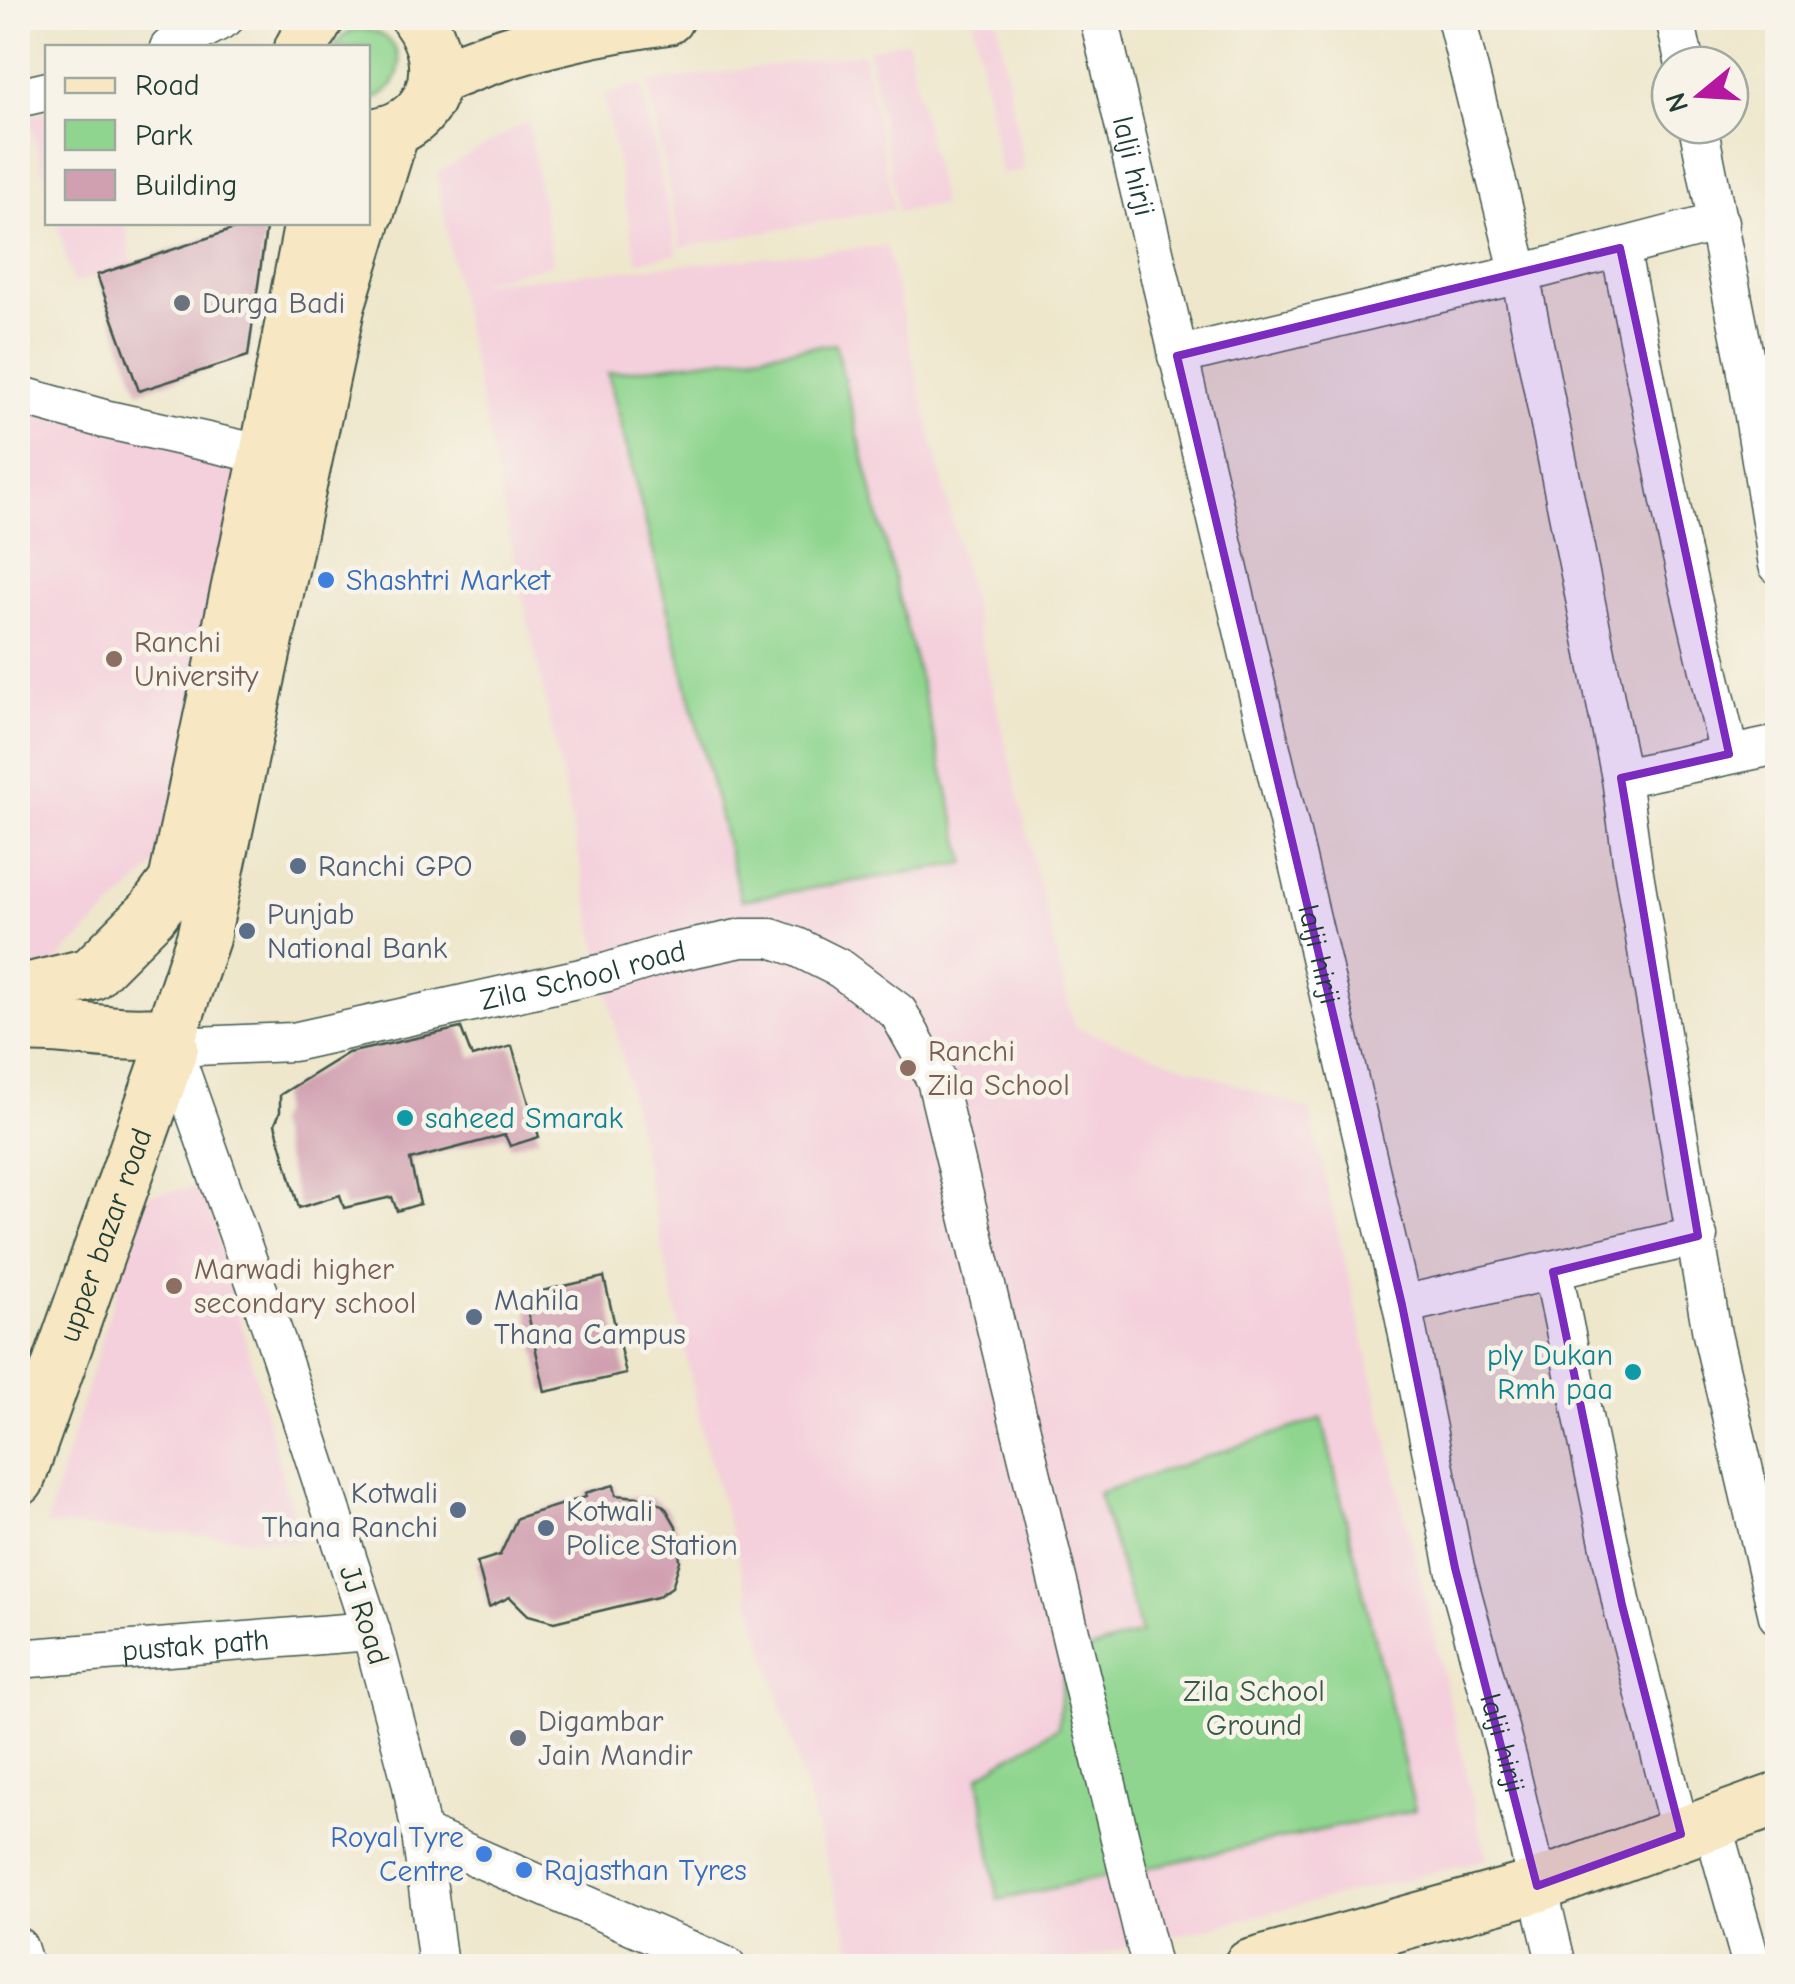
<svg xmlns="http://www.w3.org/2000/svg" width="1795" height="1984" font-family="'Comic Neue',sans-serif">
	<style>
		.built { fill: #f4cfdc }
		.green { fill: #8fd58f; stroke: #578962; stroke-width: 2.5 }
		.building { fill: #d09fb0 }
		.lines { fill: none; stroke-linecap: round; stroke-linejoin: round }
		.street-casing { stroke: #3e564b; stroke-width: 41 }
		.secondary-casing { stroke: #3e564b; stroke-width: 56 }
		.street { stroke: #fff; stroke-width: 38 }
		.secondary { stroke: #f7e8c3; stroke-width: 52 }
		.marked { fill: #7b2cbf; fill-opacity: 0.2; stroke: #7b2cbf; stroke-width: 8; stroke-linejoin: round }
		.worship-dot { fill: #6b7280; stroke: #f7f3e8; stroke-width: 4 }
		.shop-dot { fill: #3f7fe0; stroke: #f7f3e8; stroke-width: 4 }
		.education-dot { fill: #8d6e63; stroke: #f7f3e8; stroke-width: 4 }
		.service-dot { fill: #5c6f8a; stroke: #f7f3e8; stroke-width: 4 }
		.culture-dot { fill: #0f9aa8; stroke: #f7f3e8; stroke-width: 4 }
		.labels { text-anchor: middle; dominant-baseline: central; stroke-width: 9; stroke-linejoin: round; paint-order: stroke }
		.street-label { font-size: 30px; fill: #1f3d34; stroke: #f7f3e8 }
		.worship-label { font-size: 30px; fill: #5b616d; stroke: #f7f3e8; text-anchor: start }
		.shop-label { font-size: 30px; fill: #366cbe; stroke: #f7f3e8; text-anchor: start }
		.education-label { font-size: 30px; fill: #785e54; stroke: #f7f3e8; text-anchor: start }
		.service-label { font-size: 30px; fill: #4e5e75; stroke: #f7f3e8; text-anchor: start }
		.culture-label { font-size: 30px; fill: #0d838f; stroke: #f7f3e8; text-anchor: start }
		.park-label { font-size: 30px; fill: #355b46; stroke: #f7f3e8 }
	</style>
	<rect width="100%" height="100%" fill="#f7f3e8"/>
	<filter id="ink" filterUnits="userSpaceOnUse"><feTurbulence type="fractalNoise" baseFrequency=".01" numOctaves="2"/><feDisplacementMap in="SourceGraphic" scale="20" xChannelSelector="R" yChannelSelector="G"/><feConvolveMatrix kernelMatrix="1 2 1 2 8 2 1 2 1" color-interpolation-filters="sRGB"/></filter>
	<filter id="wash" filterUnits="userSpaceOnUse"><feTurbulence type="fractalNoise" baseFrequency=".0048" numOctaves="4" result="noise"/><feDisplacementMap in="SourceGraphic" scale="40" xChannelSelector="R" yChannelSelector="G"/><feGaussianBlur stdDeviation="2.25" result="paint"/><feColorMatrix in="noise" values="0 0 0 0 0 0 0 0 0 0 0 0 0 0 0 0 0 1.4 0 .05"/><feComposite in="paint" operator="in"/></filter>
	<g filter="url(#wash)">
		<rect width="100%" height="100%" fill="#eee7cc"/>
		<!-- built -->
		<g class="built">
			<path d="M973 18H997L1024 170 1001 174Z"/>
			<path d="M907 40 942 205 898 212 868 50Z"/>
			<path d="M863 53 894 209 681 247 647 83Z"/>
			<path d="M641 84 678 254 637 261 604 96Z"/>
			<path d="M47 111H48L47 187 29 117Z"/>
			<path d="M528 121 553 264 468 284 886 246 1074 1027 1309 1110 1487 1859 1054 1966H857L704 1440 456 285 437 173Z"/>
			<path d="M57 223H125L132 263 73 284Z"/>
			<path d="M18 399 249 469 172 849 38 979 18 981Z"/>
			<path d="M204 1187 300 1541 46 1525 145 1195Z"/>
		</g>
		<!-- green -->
		<g class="green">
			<path d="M356 29C381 29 395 39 400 63 397 83 388 96 368 100V48L333 47 345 34Z"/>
			<path d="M835 344 966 863 741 900 608 373Z"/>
			<path d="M1322 1418 1415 1810 998 1900 979 1776 1058 1727 1065 1658 1141 1633 1098 1493Z"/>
		</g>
		<g id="blocks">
			<!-- building -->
			<g class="building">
				<path d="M255 222H267L248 356 139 391 97 275Z"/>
				<path d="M461 1028 472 1057 512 1046 539 1137 510 1146 505 1135 410 1160 420 1204 397 1211 392 1197 344 1208 340 1195 299 1208 275 1124 280 1112V1095L348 1053Z"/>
				<path d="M604 1277 626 1374 545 1392 524 1295Z"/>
				<path d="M614 1485 616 1495 651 1498 665 1507 676 1526 680 1561 672 1587 657 1597 554 1622 528 1615 510 1597 489 1607 477 1562 500 1555 517 1518 586 1497 585 1493Z"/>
			</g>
		</g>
	</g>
	<g filter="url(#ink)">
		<use href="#blocks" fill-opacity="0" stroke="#3e564b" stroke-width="2.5"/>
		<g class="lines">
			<defs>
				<g id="street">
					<path id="s1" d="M1099 18 1402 1305 1455 1568 1508 1761 1557 1966"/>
					<path d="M1456 18 1520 274 1621 778 1633 867 1712 1334 1778 1616"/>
					<path d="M1675 18 1685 65"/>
					<path d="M169 48 225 18"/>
					<path d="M18 98 48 91"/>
					<path d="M1698 125 1745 360 1778 565"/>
					<path d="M1620 248 1676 531 1729 754"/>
					<path d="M1177 356 1520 274 1719 222"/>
					<path d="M18 395 104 419 266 455"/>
					<path d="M1621 778 1778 745"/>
					<path d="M1553 1272 1622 1605 1681 1834"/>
					<path d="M1402 1305 1698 1236"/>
					<path id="s2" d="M18 1659 371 1631"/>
					<path d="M1712 1823 1752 1966"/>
					<path d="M421 1833 726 1966"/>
					<path d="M18 1947 24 1966"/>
					<path id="s3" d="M438 1966 421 1833 411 1781 371 1631 275 1338 172 1047 293 1042 608 972 666 954 742 938H771L797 947 841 969 898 1012 936 1080 1151 1966"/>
				</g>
				<g id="secondary">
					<path d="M301 48 318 18"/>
					<path d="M436 79C509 47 588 29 667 18"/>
					<path d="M368 135C433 131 454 67 417 18"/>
					<path d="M368 212 393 131"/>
					<path d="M18 992 91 974 152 913 175 882 266 455 311 222"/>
					<path d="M18 1027C69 1023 121 1040 171 1031L174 1024 203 938 339 304 364 222"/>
					<path id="s4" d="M18 1480 172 1047 165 1032"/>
					<path d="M1250 1966 1537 1886 1778 1799"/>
				</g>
			</defs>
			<!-- street casing -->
			<use href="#street" class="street-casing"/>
			<!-- secondary casing -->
			<use href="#secondary" class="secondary-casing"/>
			<!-- street -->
			<use href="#street" class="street"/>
			<!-- secondary -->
			<use href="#secondary" class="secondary"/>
		</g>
	</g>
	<!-- marked area -->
	<path class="marked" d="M1620 248 1729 754 1621 778 1698 1236 1553 1272 1622 1605 1681 1834 1537 1886 1455 1568 1402 1305 1177 356Z"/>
	<!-- markers -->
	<g class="worship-dot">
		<circle cx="182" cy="303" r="10"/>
		<circle cx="518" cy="1738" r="10"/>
	</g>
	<g class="shop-dot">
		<circle cx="326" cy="580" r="10"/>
		<circle cx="484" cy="1854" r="10"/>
		<circle cx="524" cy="1870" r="10"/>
	</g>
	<g class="education-dot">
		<circle cx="114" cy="659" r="10"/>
		<circle cx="908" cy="1068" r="10"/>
		<circle cx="174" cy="1286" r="10"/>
	</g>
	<g class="service-dot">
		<circle cx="298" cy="866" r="10"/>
		<circle cx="247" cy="931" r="10"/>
		<circle cx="474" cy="1317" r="10"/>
		<circle cx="458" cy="1510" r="10"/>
		<circle cx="546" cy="1528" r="10"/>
	</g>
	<g class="culture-dot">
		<circle cx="405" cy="1118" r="10"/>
		<circle cx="1633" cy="1372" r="10"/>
	</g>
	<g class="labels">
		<!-- street labels -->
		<g class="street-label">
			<text stroke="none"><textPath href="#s1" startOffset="152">lalji hirji</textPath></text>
			<text stroke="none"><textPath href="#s1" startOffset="962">lalji hirji</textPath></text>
			<text stroke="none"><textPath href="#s3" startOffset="1378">Zila School road</textPath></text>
			<text stroke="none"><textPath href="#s4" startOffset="260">upper bazar road</textPath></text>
			<text transform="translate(364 1615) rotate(72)">JJ Road</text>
			<text stroke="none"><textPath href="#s2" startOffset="178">pustak path</textPath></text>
			<text stroke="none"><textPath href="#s1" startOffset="1772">lalji hirji</textPath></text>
		</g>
		<!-- worship labels -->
		<g class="worship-label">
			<text x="202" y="303">Durga Badi</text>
			<text x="538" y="1721">Digambar<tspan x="538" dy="34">Jain Mandir</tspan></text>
		</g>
		<!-- shop labels -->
		<g class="shop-label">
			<text x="346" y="580">Shashtri Market</text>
			<text x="464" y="1837" text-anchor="end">Royal Tyre<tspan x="464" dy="34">Centre</tspan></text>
			<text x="544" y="1870">Rajasthan Tyres</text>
		</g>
		<!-- education labels -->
		<g class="education-label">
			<text x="134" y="642">Ranchi<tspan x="134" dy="34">University</tspan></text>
			<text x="928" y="1051">Ranchi<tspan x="928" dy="34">Zila School</tspan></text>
			<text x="194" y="1269">Marwadi higher<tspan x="194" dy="34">secondary school</tspan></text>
		</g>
		<!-- service labels -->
		<g class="service-label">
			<text x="318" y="866">Ranchi GPO</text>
			<text x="267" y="914">Punjab<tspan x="267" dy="34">National Bank</tspan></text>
			<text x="494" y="1300">Mahila<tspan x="494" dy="34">Thana Campus</tspan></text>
			<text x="438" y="1493" text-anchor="end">Kotwali<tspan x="438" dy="34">Thana Ranchi</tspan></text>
			<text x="566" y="1511">Kotwali<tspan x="566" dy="34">Police Station</tspan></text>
		</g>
		<!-- culture labels -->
		<g class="culture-label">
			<text x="425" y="1118">saheed Smarak</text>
			<text x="1613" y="1355" text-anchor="end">ply Dukan<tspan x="1613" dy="34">Rmh paa</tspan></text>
		</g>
		<!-- park labels -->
		<g class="park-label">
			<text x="1254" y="1691">Zila School<tspan x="1254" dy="34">Ground</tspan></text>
		</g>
	</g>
	<!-- margin -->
	<rect width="1795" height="1984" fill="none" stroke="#f7f3e8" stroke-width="60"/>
	<!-- legend -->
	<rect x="45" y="45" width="325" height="180" fill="#f7f3e8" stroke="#a1aaa0" stroke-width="2.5"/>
	<rect x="65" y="78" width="50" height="15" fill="#f7e8c3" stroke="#a1aaa0" stroke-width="2.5"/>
	<text x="135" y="95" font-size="30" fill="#1f3d34">Road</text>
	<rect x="65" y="120" width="50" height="30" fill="#8fd58f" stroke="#a1aaa0" stroke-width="2.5"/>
	<text x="135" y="145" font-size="30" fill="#1f3d34">Park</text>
	<rect x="65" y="170" width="50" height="30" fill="#d09fb0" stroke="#a1aaa0" stroke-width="2.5"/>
	<text x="135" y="195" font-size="30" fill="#1f3d34">Building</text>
	<!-- north arrow -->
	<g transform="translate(1700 95) rotate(252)"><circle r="48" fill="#f7f3e8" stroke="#a1aaa0" stroke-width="2.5"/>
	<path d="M0-8L18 38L0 25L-18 38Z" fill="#b5179e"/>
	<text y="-15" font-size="28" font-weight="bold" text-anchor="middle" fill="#1f3d34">N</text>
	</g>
</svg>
